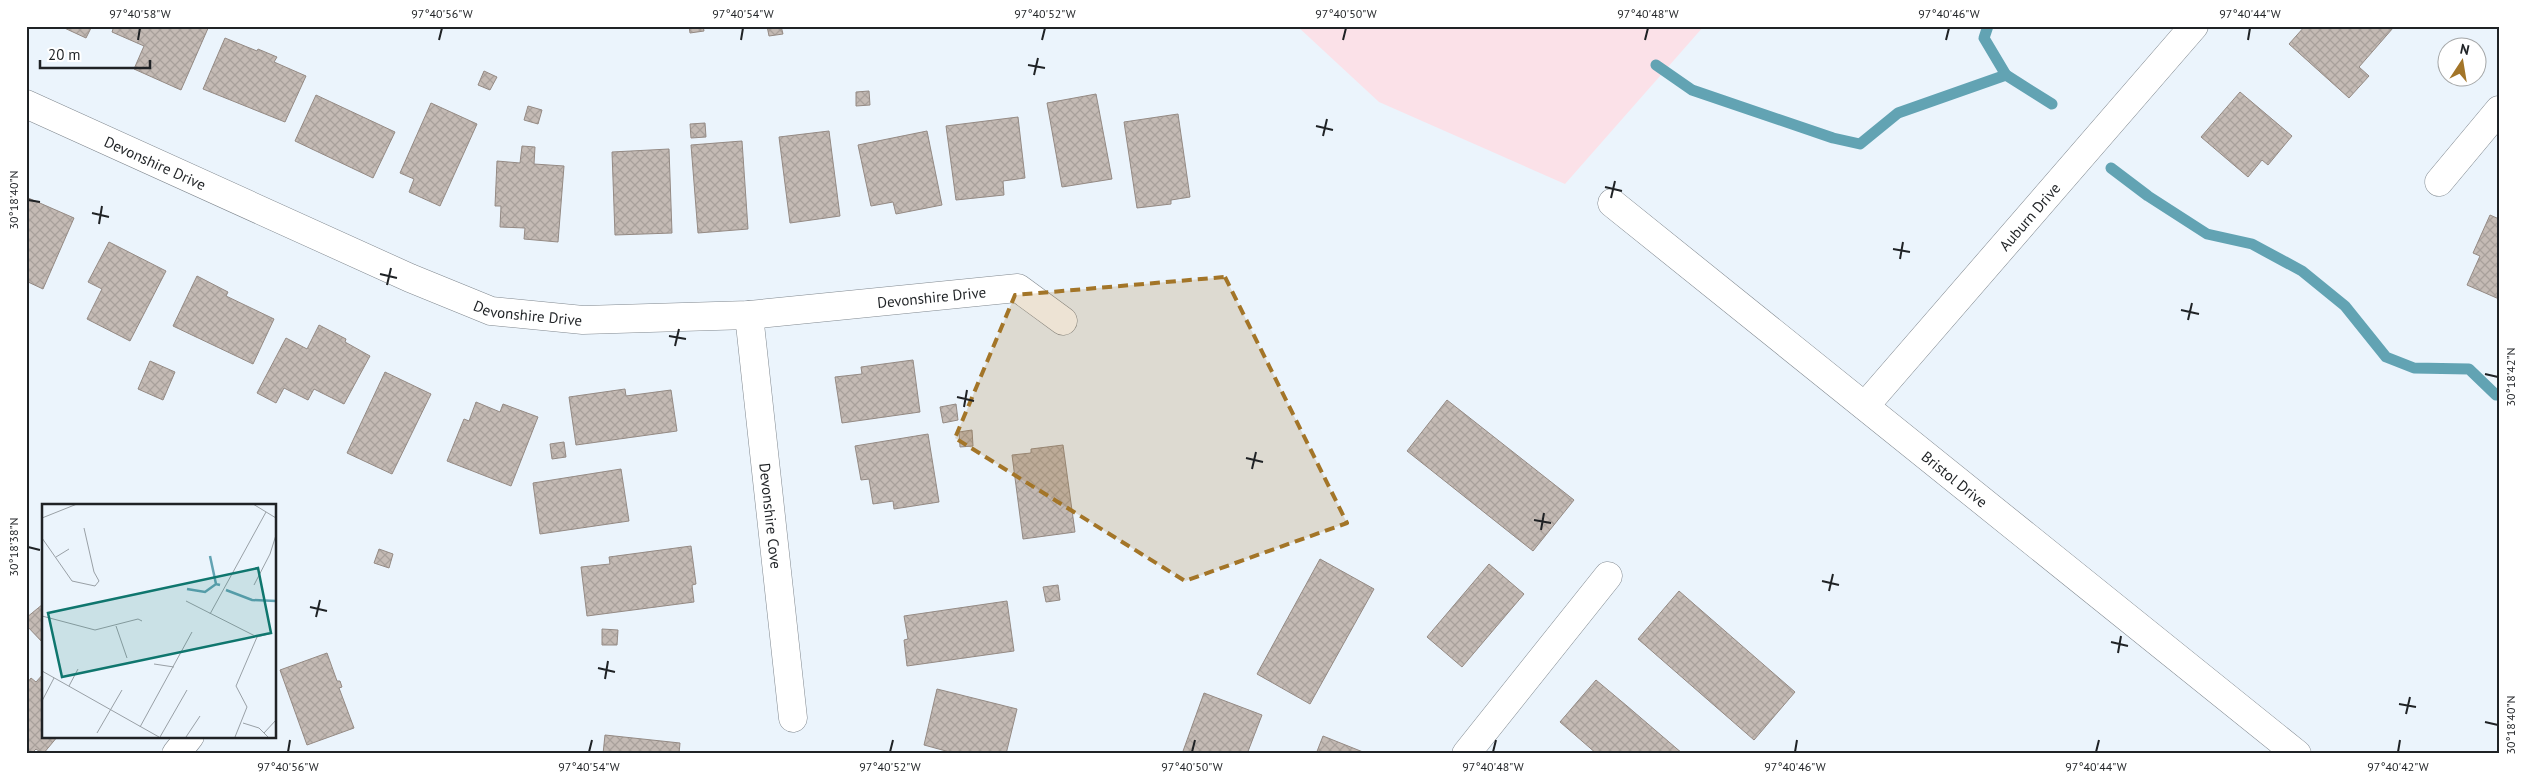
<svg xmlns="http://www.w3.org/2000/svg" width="2525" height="780" font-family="'PT Sans',sans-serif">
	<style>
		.education { fill: #fbe1e8 }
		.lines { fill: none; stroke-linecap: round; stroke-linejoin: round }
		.stream { stroke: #62a3b3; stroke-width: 11 }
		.building { fill: url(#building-cross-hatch); stroke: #948a84 }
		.minor-casing { stroke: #80888f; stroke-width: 29 }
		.minor { stroke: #fff; stroke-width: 28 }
		.marked { fill: #a37528; fill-opacity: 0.2; stroke: #a37528; stroke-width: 4; stroke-dasharray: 10 6; stroke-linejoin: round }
		.ticks { fill: none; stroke: #1f2225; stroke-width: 2 }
		.labels { text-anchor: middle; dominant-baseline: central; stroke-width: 4; stroke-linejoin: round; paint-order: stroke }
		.street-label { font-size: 15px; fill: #1f2225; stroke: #fff }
		.inset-river { fill: none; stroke: #62a3b3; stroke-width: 2.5 }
		.inset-road { fill: none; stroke: #99a0a6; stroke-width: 1 }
		.view { fill: #0f766e; fill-opacity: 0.15; stroke: #0f766e; stroke-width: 2.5 }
		.inset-edge { fill: none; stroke: #1f2225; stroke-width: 2.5 }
		.neatline { fill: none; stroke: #1f2225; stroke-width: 2 }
		.ticks-label { font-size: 12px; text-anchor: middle; fill: #1f2225 }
	</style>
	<defs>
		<pattern id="building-cross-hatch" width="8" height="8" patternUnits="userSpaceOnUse" patternTransform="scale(1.25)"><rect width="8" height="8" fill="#c4bab4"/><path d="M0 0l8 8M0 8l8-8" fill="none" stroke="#a8a09b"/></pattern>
	</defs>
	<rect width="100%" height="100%" fill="#ebf4fc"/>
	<!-- education -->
	<path class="education" d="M1297 26H1704L1565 184 1379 102Z"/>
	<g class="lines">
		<!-- stream -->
		<g class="stream">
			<path d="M1988 26 1984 38 2006 75"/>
			<path d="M1656 65 1692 90 1833 138 1860 144 1898 113 2006 75 2052 104"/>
			<path d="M2111 168 2148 196 2207 234 2252 244 2302 271 2345 306 2386 357 2414 368 2469 369 2496 395H2499"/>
		</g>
	</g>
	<!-- building -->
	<g class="building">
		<path d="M60 26H92L86 38Z"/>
		<path d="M114 26H209L181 90 134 69 144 46 112 32Z"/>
		<path d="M689 26H703L704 31 690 33Z"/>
		<path d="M767 26H781L783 34 769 36Z"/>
		<path d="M2305 26H2391L2393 28 2359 67 2369 76 2349 98 2289 44Z"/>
		<path d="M225 38 257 51 258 49 277 57 274 62 306 76 285 122 203 89Z"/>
		<path d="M484 71 497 77 490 90 478 85Z"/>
		<path d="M869 91 870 105 856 106V92Z"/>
		<path d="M2240 92 2292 136 2268 165 2262 160 2248 177 2201 137Z"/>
		<path d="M1096 94 1112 179 1062 187 1047 103Z"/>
		<path d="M316 95 395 132 373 178 295 141Z"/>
		<path d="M431 103 477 124 440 206 409 192 414 179 400 173Z"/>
		<path d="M528 106 542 110 538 124 524 120Z"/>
		<path d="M1178 114 1190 197 1171 200V204L1137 208 1124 122Z"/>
		<path d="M1018 117 1025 178 1003 181 1004 195 956 200 946 126Z"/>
		<path d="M705 123 706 137 691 138 690 124Z"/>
		<path d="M829 131 840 216 790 223 779 137Z"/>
		<path d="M927 131 942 205 896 214 893 202 871 206 858 145Z"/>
		<path d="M742 141 748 229 698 233 691 145Z"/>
		<path d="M522 146 535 147 534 164 564 166 558 242 524 239 525 228 500 227 501 206H495L497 161 520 163Z"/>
		<path d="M669 149 672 233 615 235 612 152Z"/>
		<path d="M26 197 74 218 43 289 26 281Z"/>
		<path d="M2490 215 2499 219V299L2467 285 2480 256 2473 253Z"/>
		<path d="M109 242 166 271 130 341 87 319 102 289 88 282Z"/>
		<path d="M197 276 228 292 226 296 274 319 253 364 173 326Z"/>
		<path d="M319 325 346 339 345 342 370 356 344 404 314 389 308 400 284 388 276 403 257 393 286 338 307 349Z"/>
		<path d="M913 360 920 412 842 423 835 377 862 374 861 367Z"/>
		<path d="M150 361 175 372 163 400 138 389Z"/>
		<path d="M385 372 431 394 392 474 347 453Z"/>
		<path d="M625 389 626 396 671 390 677 431 576 445 569 397Z"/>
		<path d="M1447 400 1574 500 1533 551 1407 451Z"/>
		<path d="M476 402 500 412 503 404 538 417 511 486 447 461 464 419 469 421Z"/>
		<path d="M956 404 958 420 943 423 940 407Z"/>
		<path d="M972 430 973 446 960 447 959 432Z"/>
		<path d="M928 434 939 502 894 509 893 501 873 504 869 479 861 480 855 446Z"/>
		<path d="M564 442 566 457 552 459 550 444Z"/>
		<path d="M1063 445 1075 532 1023 539 1012 455 1031 453V449Z"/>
		<path d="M621 469 629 521 540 534 533 483Z"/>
		<path d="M691 546 696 584 692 585 694 602 587 616 581 567 610 564 609 557Z"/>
		<path d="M379 549 393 554 389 568 374 563Z"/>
		<path d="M1320 559 1374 589 1310 704 1257 674Z"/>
		<path d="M1489 564 1524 594 1462 667 1427 637Z"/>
		<path d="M1058 585 1060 600 1046 602 1043 587Z"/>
		<path d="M1679 591 1795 692 1754 740 1638 639Z"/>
		<path d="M1007 601 1014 651 907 666 904 640 908 639 904 616Z"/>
		<path d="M43 604 44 605V644L26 625V618Z"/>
		<path d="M602 629 618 630 617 645H602Z"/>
		<path d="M327 653 337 681H340L342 687 339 688 354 728 307 745 280 670Z"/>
		<path d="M44 673V736H58L43 754 36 749 31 754H26V684L31 678 36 682Z"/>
		<path d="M1596 680 1627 706 1683 754H1597L1560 722Z"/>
		<path d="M937 689 1017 709 1006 754H957L924 745Z"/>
		<path d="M1204 693 1262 715 1247 754H1182Z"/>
		<path d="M605 735 680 743 679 754H603Z"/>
		<path d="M1323 736 1368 754H1316Z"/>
	</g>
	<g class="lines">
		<defs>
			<g id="minor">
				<path id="s1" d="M26 104 410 278 491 311 583 320 749 315 1018 288 1063 321"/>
				<path d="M2439 182 2499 110"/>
				<path id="s2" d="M1612 203 2297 754"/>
				<path id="s3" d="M749 315 793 718"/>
				<path id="s4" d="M1865 406 2194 26"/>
				<path d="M176 754 190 736"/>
				<path d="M1466 754 1608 576"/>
			</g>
		</defs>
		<!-- minor casing -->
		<use href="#minor" class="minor-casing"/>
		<!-- minor -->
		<use href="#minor" class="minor"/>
	</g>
	<!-- marked area -->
	<path class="marked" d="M1225 277 1347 523 1185 581 955 438 1015 295Z"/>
	<!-- ticks -->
	<path class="ticks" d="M138 40 140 28M439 40 442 28M741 40 743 28M1042 40 1045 28M1343 40 1346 28M1645 40 1648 28M1946 40 1949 28M2248 40 2250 28M1028 65 1045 68M1034 75 1038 58M1316 126 1333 130M1323 136 1327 119M1605 187 1622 191M1611 198 1615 181M28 200 40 202M92 213 109 217M99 224 102 206M1893 249 1910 252M1900 259 1903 242M380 274 397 278M387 285 391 268M2181 310 2199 314M2188 320 2192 303M669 336 686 339M675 346 679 329M2485 374 2498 377M957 397 974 401M964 407 967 390M1246 458 1263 462M1252 469 1256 452M1534 520 1551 523M1541 530 1544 513M28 547 40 550M1822 581 1839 585M1829 591 1833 574M310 607 327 611M316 617 320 600M2111 642 2128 646M2118 653 2121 636M598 668 615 672M605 679 608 661M2399 704 2416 707M2406 714 2410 697M2485 722 2498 725M288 752 290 740M589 752 592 740M890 752 893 740M1192 752 1195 740M1493 752 1496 740M1795 752 1797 740M2096 752 2099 740M2398 752 2400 740"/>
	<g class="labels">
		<!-- street labels -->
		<g class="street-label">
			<text stroke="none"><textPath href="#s1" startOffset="142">Devonshire Drive</textPath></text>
			<text stroke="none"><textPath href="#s4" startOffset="251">Auburn Drive</textPath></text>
			<text stroke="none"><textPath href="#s1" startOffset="951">Devonshire Drive</textPath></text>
			<text stroke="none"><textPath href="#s1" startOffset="546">Devonshire Drive</textPath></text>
			<text stroke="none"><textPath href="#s2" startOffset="440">Bristol Drive</textPath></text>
			<text stroke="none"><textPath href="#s3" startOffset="202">Devonshire Cove</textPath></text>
		</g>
	</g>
	<!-- overview -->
	<g transform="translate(42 504)">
		<rect width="234" height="234" fill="#ebf4fc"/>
		<path class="inset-river" d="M168 52 174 80M145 85 163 88 174 80 178 81M184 86 210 96 234 97"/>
		<path class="inset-road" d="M211 0 234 14M0 14 35 0M0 34 30 77 53 82 57 77 52 68 42 24M14 53 27 45M212 81 228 50 234 31M144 97 215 133M168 110 224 8M0 112 53 126 96 115 100 117M74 122 85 154M215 133 230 129M112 160 132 163M0 167 117 233M27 182 36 165M0 197 12 174M201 219 217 224 226 233M98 223 150 128M55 229 80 186M222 229 234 216M118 233 145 186M144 233 158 212M193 233 205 203 194 182 215 133"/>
		<path class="view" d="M216 64 229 129 20 173 6 109Z"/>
		<rect width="234" height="234" class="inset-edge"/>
	</g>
	<!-- border -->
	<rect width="2525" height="780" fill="none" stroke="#ffffff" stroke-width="55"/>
	<!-- north arrow -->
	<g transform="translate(2462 62) rotate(12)"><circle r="24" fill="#ffffff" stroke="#a5a7a8"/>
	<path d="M0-4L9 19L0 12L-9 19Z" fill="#a37528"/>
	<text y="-8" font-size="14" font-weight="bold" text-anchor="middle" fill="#1f2225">N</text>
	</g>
	<!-- scale -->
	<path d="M40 60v8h110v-8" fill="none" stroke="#1f2225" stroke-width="2.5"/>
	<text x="48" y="60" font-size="15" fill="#1f2225" stroke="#ffffff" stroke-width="4" paint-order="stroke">20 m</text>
	<rect x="28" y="28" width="2470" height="724" class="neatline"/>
	<g class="ticks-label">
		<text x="140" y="18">97°40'58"W</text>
		<text x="442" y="18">97°40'56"W</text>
		<text x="743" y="18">97°40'54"W</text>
		<text x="1045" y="18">97°40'52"W</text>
		<text x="1346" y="18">97°40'50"W</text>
		<text x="1648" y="18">97°40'48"W</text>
		<text x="1949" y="18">97°40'46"W</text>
		<text x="2250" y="18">97°40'44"W</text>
		<text transform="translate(14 200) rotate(-90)" y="4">30°18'40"N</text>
		<text transform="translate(2511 377) rotate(-90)" y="4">30°18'42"N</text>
		<text transform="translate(14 547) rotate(-90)" y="4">30°18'38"N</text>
		<text transform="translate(2511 725) rotate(-90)" y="4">30°18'40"N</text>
		<text x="288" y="771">97°40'56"W</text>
		<text x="589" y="771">97°40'54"W</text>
		<text x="890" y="771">97°40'52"W</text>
		<text x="1192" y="771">97°40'50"W</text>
		<text x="1493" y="771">97°40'48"W</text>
		<text x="1795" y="771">97°40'46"W</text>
		<text x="2096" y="771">97°40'44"W</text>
		<text x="2398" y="771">97°40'42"W</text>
	</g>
</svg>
